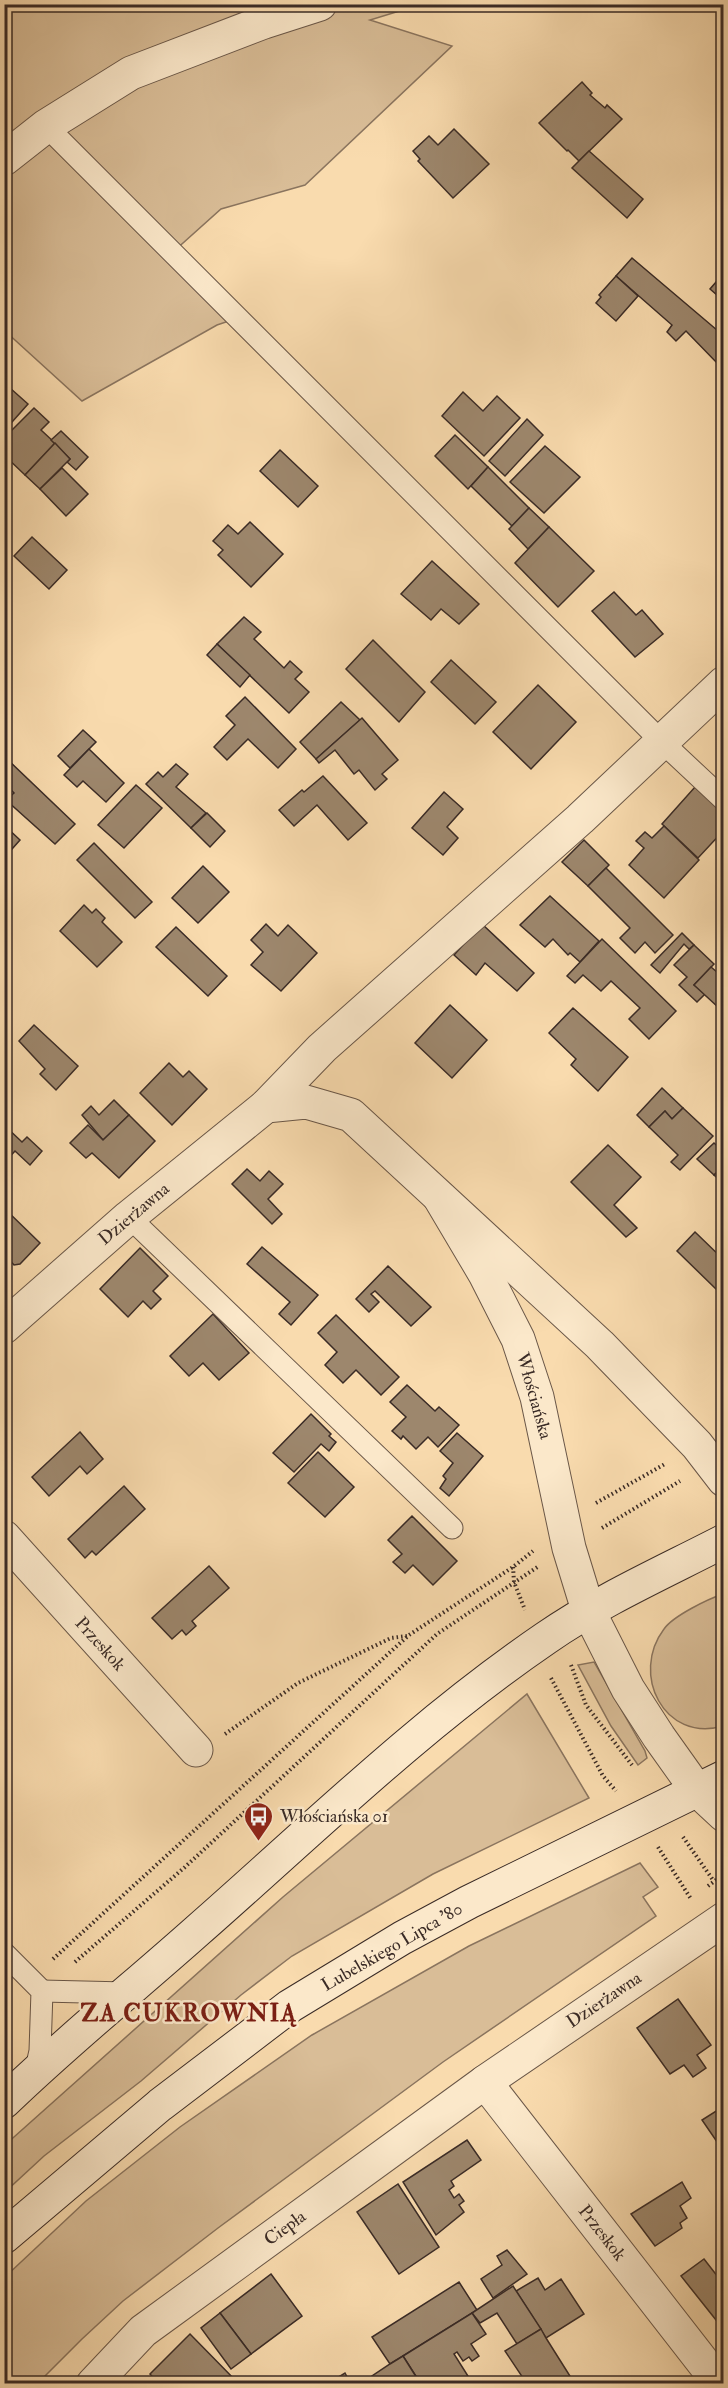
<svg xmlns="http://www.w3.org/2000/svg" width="728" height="2388" font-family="'IM FELL Double Pica',serif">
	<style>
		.green { fill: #d9bd97; stroke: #8a745e; stroke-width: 1.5 }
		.building { fill: #9d876d; stroke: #3a2b26; stroke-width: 1.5 }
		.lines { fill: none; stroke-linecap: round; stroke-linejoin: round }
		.lane-casing { stroke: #6a5748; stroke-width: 23 }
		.street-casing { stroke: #6a5748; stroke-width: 35 }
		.secondary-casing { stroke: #3a2b26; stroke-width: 35 }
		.path { stroke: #3a2b26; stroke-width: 4; stroke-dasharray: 1.5 3; stroke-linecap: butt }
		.lane { stroke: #fbe8ca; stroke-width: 21 }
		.street { stroke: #fbe8ca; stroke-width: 33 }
		.secondary { stroke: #fbe8ca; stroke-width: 33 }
		.labels { text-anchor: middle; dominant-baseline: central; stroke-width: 5; stroke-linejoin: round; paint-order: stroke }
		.street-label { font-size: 18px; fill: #3a2b26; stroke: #fbe8ca }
		.poi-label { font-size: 18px; fill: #3a2b26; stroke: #fbe8ca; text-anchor: start }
		.district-label { font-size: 24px; font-weight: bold; letter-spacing: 1.5px; fill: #7a1f14; stroke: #fbe8ca }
	</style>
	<rect width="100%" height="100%" fill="#f9dbae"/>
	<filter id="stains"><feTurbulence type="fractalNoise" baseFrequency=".00333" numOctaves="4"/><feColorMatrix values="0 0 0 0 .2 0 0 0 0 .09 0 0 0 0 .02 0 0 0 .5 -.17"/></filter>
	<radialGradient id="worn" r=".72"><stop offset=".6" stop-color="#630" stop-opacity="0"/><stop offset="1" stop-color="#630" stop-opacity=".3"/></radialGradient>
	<!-- green -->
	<g class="green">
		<path d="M5 5H419L370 20 452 46 305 185 221 209 173 252 238 318 217 325 82 401 5 331Z"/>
		<path d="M723 1594V1726C664 1743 630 1674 664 1629 673 1616 708 1599 723 1594Z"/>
		<path d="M594 1662 645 1751 647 1758 638 1765 611 1726 578 1665Z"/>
		<path d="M527 1694 589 1798 433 1874 292 1956 241 1995 141 2081 44 2156 5 2192V2145L283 1897Z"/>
		<path d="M640 1863 658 1887 643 1897 656 1916 443 2062 218 2228 123 2301 82 2339 38 2383H5V2277L86 2201 180 2127 312 2035 469 1946Z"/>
	</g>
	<!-- building -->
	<g class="building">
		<path d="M582 82 592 93 590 95 605 108 607 105 622 119 579 161 568 150 567 151 539 123Z"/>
		<path d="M454 129 489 164 453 198 418 161 420 159 413 151 429 136 438 145Z"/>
		<path d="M589 151 643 199 627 218 572 168Z"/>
		<path d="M632 258 724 336V358L718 364 686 331 676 341 667 332 672 325 616 276Z"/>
		<path d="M723 274H724V301L710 289Z"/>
		<path d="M616 276 638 296 616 321 596 303 601 297 599 295Z"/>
		<path d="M10 388 28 404 4 431V393Z"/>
		<path d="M463 392 483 411 497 396 520 418 484 456 442 416Z"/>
		<path d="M34 408 49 422 41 430 55 443 25 475 4 455V438Z"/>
		<path d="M527 419 543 435 505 476 489 461Z"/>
		<path d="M61 431 88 457 76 470 67 462 70 459 51 440Z"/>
		<path d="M455 435 488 467 468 489 435 456Z"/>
		<path d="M55 443 70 459 40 489 25 475Z"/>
		<path d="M545 446 580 477 544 513 510 482Z"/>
		<path d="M280 450 318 486 298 507 260 471Z"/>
		<path d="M488 467 529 508 512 526 471 486Z"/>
		<path d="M62 468 88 494 66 516 40 489Z"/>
		<path d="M529 508 549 527 528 549 509 529Z"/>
		<path d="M250 522 283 554 251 587 218 555 223 550 213 541 228 525 238 534Z"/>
		<path d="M549 527 594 571 558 607 515 563Z"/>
		<path d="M32 537 67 570 49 589 14 556Z"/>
		<path d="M432 561 479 604 459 624 441 609 431 620 401 594Z"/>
		<path d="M614 592 636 615 642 610 663 634 635 657 592 611Z"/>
		<path d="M244 617 261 632 254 639 284 668 290 661 302 672 295 679 309 692 289 713 217 644Z"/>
		<path d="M373 640 425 692 399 722 346 669Z"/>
		<path d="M217 644 250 675 240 687 207 655Z"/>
		<path d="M451 660 496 702 475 724 431 682Z"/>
		<path d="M538 685 576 722 531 769 493 732Z"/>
		<path d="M245 697 296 749 278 768 248 739 227 760 214 747 235 725 226 716Z"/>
		<path d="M341 702 360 720 316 759 300 742Z"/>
		<path d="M362 718 398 760 382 774 387 779 375 790 359 770 354 774 335 750 319 763 316 759Z"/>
		<path d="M83 730 96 742 70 768 58 756Z"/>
		<path d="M89 749 124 783 106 802 83 781 77 787 64 775Z"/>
		<path d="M7 759 75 824 55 844 6 800 14 793 4 783V761Z"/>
		<path d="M176 764 188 774 176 787 206 813 191 828 146 784 158 772 163 777Z"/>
		<path d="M323 776 367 823 348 840 317 805 294 826 279 810 302 790 304 792Z"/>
		<path d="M136 785 162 808 124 848 98 825Z"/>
		<path d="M695 787 724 814V830L698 858 662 824Z"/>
		<path d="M444 792 463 809 447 827 458 838 443 855 412 828Z"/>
		<path d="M207 813 225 831 210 847 191 828Z"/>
		<path d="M4 825 20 840 4 858Z"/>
		<path d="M664 826 699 860 664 898 629 865 644 848 636 841 645 832 652 838Z"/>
		<path d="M584 840 609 865 588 886 562 862Z"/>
		<path d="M94 843 152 902 135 918 77 860Z"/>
		<path d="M203 866 229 892 198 923 172 898Z"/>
		<path d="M606 868 673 935 655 953 645 942 635 953 620 938 630 928 588 886Z"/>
		<path d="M550 896 599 941 580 962 570 953 568 955 553 939 545 947 520 925Z"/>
		<path d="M84 905 92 913 96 909 105 918 102 922 122 942 97 967 60 931Z"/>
		<path d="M266 924 278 936 288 925 317 953 281 991 251 965 263 952 251 940Z"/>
		<path d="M482 924 534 973 517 991 485 963 476 975 454 955Z"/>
		<path d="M176 927 227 976 208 996 156 947Z"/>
		<path d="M682 933 694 945 689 949 684 944 660 973 651 965Z"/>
		<path d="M602 939 676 1011 649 1039 629 1019 640 1008 611 981 601 991 583 975 575 983 567 976Z"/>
		<path d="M694 945 714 964 694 985 705 994 697 1002 679 985 687 977 674 965Z"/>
		<path d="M711 967 724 978V1003L719 1008 694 985Z"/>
		<path d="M450 1005 487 1040 452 1078 415 1043Z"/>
		<path d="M573 1008 628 1057 598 1091 571 1065 576 1059 549 1033Z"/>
		<path d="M34 1025 78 1066 56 1090 40 1074 45 1069 19 1041Z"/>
		<path d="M169 1063 183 1077 189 1071 207 1089 172 1125 140 1093Z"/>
		<path d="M662 1088 683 1108 672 1119 665 1111 649 1127 637 1115Z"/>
		<path d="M114 1100 129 1115 103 1140 82 1115 91 1106 99 1115Z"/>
		<path d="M683 1108 713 1136 680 1170 671 1162 678 1155 649 1127 665 1111 672 1119Z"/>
		<path d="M129 1115 155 1141 119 1178 92 1153 86 1158 70 1143 88 1125 103 1140Z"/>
		<path d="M4 1125 22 1142 27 1137 42 1151 30 1165 15 1151 4 1163Z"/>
		<path d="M714 1143 724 1152V1166L714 1175 697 1159Z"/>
		<path d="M608 1145 641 1177 614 1205 637 1228 626 1237 571 1182Z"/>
		<path d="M724 1166V1184L714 1175Z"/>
		<path d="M247 1169 260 1181 269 1171 283 1184 268 1199 282 1214 272 1224 232 1184Z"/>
		<path d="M4 1208 40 1243 20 1264 14 1265 7 1257 4 1260Z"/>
		<path d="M695 1232 724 1260V1285L718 1291 677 1251Z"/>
		<path d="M262 1247 318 1295 291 1325 279 1314 290 1302 247 1264Z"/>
		<path d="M140 1248 168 1276 153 1291 161 1299 151 1309 143 1301 128 1317 100 1289Z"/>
		<path d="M388 1266 431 1307 411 1326 375 1291 371 1294 379 1302 369 1312 356 1299Z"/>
		<path d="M213 1314 249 1353 219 1380 203 1363 189 1376 170 1356Z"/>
		<path d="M336 1315 399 1377 381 1395 356 1370 343 1383 325 1365 337 1352 318 1333Z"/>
		<path d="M407 1385 435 1411 439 1407 459 1425 438 1447 428 1437 416 1449 403 1436 401 1439 392 1431 406 1417 390 1402Z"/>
		<path d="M311 1414 331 1434 329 1436 336 1442 329 1451 321 1444 294 1472 273 1453Z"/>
		<path d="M80 1432 103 1459 87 1474 80 1466 49 1496 32 1477Z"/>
		<path d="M457 1433 483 1456 449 1496 440 1488 446 1479 443 1476 453 1463 440 1451Z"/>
		<path d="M318 1452 354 1487 325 1517 288 1483Z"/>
		<path d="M124 1486 145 1509 96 1555 92 1551 85 1558 68 1539Z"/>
		<path d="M412 1516 457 1561 433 1585 413 1565 405 1573 393 1562 402 1554 388 1540Z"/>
		<path d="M209 1566 229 1588 192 1621 196 1626 186 1635 182 1630 172 1639 152 1618Z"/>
		<path d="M678 1999 711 2045 697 2055 706 2068 693 2077 684 2065 670 2074 637 2028Z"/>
		<path d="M724 2106V2152L702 2120Z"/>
		<path d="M467 2140 481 2160 451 2181 454 2186 449 2190 454 2198 459 2194 464 2201 459 2205 464 2212 436 2235 403 2182Z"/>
		<path d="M682 2182 691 2198 680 2206 687 2218 680 2223 682 2228 655 2246 631 2214Z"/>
		<path d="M398 2184 439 2247 399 2274 357 2212Z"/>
		<path d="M507 2250 527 2274 493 2298 481 2279 502 2265 497 2256Z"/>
		<path d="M704 2259 718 2277 724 2273V2330L681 2276Z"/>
		<path d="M271 2274 302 2316 251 2354 220 2313Z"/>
		<path d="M538 2278 545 2290 561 2279 584 2314 546 2338 516 2291Z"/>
		<path d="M459 2282 477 2310 390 2364 372 2337Z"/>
		<path d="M513 2286 541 2329 517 2344 497 2313 480 2323 472 2313Z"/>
		<path d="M220 2313 251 2354 231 2369 201 2328Z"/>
		<path d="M472 2313 486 2334 471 2344 479 2356 472 2361 469 2357 463 2361 457 2352 454 2354 473 2384H421L403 2356Z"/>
		<path d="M541 2329 546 2338 575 2384H527L505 2351Z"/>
		<path d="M190 2334 239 2384H159L150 2374Z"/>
		<path d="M403 2356 420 2383 360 2384 390 2364Z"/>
		<path d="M345 2373 351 2384H327Z"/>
	</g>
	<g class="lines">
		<defs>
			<g id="lane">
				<path d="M46 126 662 742 724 800"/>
				<path d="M129 1217 452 1528"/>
				<path d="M4 1953 42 1991 40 2051 35 2073"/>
				<path d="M42 1991 126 1993"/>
			</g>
			<g id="street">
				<path d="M4 159 46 126 131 73 264 22 320 4"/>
				<path d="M266 1106 306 1102 351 1115 600 1345 697 1445 724 1480"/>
				<path d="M440 1198 485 1274 518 1339 537 1397 569 1548 588 1610 628 1689 659 1737 696 1789 724 1815"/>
				<path d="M4 1327 129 1217 266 1106 322 1048 580 819 724 683"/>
				<path d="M4 1537 196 1750"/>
				<path d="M485 2082 720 2384"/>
				<path d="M93 2384 143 2331 485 2082 724 1919"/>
			</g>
			<g id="secondary">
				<path d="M4 2102C66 2042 133 1988 197 1931 311 1831 420 1724 546 1638 601 1600 664 1572 724 1541"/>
				<path d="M4 2237 160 2105 290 2006 402 1938 469 1902 724 1777"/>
			</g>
		</defs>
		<!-- lane casing -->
		<use href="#lane" class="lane-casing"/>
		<!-- street casing -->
		<use href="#street" class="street-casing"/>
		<!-- secondary casing -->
		<use href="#secondary" class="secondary-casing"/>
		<!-- path -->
		<g class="path">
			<path d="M596 1503 665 1464"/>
			<path d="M602 1528 680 1481"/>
			<path d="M513 1567 514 1582 525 1610"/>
			<path d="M571 1665 586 1705 632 1765"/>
			<path d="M551 1678 603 1776 616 1791"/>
			<path d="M225 1734 298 1683 391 1638 407 1636"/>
			<path d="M683 1837 713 1880"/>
			<path d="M658 1847 691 1899"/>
			<path d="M708 1886 724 1874"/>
			<path d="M53 1959 409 1635 513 1567 533 1551"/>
			<path d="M75 1962 185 1867 437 1634 539 1566"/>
		</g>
		<!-- lane -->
		<use href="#lane" class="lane"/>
		<!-- street -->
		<use href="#street" class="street"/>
		<!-- secondary -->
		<use href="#secondary" class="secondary"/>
	</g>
	<!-- icons -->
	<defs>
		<symbol id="bus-pin" viewBox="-11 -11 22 30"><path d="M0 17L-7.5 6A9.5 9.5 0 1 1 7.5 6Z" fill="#8f2418" stroke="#fbe8ca"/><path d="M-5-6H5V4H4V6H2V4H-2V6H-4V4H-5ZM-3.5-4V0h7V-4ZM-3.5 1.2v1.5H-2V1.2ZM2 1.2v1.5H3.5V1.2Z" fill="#fff"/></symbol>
	</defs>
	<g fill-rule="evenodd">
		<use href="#bus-pin" x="242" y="1800" width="33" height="45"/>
	</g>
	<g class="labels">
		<!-- street labels -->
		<g class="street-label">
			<text transform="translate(134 1214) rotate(-40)">Dzierżawna</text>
			<text transform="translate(534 1396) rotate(74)">Włościańska</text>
			<text transform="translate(100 1644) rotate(48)">Przeskok</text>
			<text transform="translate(392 1947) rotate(-30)">Lubelskiego Lipca '80</text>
			<text transform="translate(604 2000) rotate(-34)">Dzierżawna</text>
			<text transform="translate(285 2228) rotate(-36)">Ciepła</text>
			<text transform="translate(602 2233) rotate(52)">Przeskok</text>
		</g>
		<!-- poi labels -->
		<g class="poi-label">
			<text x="280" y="1816">Włościańska 01</text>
		</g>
		<!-- district labels -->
		<g class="district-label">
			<text x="189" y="2013">ZA CUKROWNIĄ</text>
		</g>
	</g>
	<!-- margin -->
	<rect width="728" height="2388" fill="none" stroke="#f9dbae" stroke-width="24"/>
	<rect x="6" y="6" width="716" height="2376" fill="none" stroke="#3a2b26" stroke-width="3"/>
	<rect x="12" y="12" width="704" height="2364" fill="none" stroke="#3a2b26" stroke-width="1.5"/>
	<rect width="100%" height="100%" filter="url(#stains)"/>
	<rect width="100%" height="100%" fill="url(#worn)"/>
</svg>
